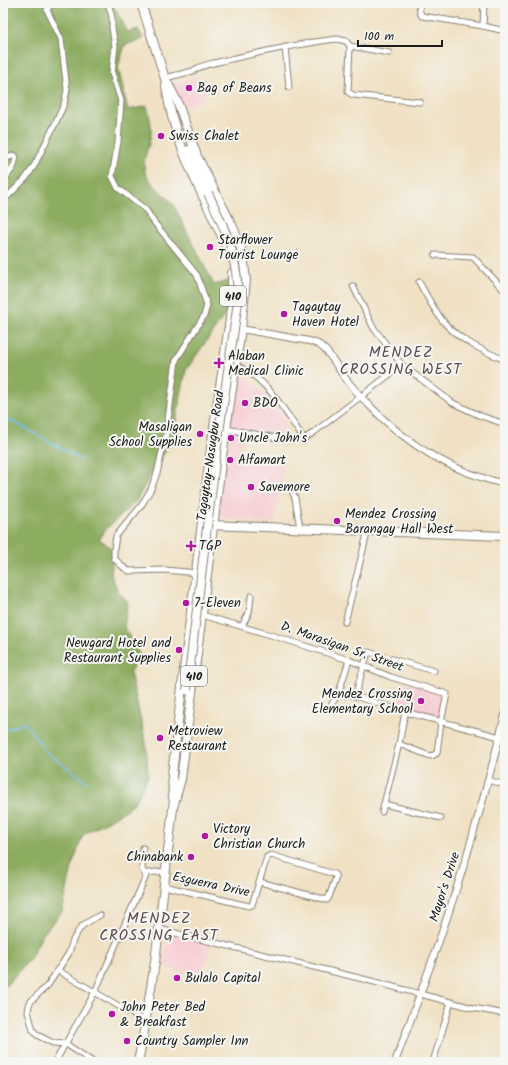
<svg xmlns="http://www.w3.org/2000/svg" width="508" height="1065" font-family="Kalam,sans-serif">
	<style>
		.built { fill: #f7cfd4 }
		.forest { fill: #8cac60; stroke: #54643e }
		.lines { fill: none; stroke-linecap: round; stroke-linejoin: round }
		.stream { stroke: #71bcea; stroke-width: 1.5 }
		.minor-casing { stroke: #867e70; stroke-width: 7 }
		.tertiary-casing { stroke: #867e70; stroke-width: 8 }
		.primary-casing { stroke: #867e70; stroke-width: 10 }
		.minor { stroke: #fff; stroke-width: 5 }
		.tertiary { stroke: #fff; stroke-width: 6 }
		.primary { stroke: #fff; stroke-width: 8 }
		.primary-bridge-casing { stroke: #867e70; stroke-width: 10; stroke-linecap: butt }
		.primary-bridge { stroke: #fff; stroke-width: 8 }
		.poi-dot { fill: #b5179e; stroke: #f6f6f2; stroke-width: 1.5 }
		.labels { text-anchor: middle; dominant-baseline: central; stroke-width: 4; stroke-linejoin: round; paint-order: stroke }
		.shield { fill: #f6f6f2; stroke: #5d5d5c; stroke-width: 1 }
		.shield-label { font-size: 12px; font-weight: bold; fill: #1c1c1c }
		.poi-label { font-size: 13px; fill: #1c1c1c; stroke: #f6f6f2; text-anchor: start }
		.street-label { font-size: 13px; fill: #1c1c1c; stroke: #f6f6f2 }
		.quarter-label { font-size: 15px; letter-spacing: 1px; fill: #5d4a52; stroke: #f6f6f2 }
	</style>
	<rect width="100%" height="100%" fill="#f6f6f2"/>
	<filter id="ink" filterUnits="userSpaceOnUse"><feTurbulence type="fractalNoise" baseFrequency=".025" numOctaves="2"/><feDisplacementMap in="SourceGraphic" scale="8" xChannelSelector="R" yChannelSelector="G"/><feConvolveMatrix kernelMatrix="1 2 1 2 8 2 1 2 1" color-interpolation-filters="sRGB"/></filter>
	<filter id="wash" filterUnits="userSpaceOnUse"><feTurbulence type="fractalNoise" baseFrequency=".012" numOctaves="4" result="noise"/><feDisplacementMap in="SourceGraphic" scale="16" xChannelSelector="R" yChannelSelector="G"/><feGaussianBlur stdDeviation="0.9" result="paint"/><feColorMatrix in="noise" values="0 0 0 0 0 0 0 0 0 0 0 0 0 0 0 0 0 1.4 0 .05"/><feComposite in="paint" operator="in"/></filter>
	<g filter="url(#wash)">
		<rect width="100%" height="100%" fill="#f0e1c4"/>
		<!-- built -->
		<g class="built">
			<path d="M198 76 204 92 203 100 181 107 173 84Z"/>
			<path d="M237 370 248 378 266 395 278 410 286 423 283 438 243 432 240 452 284 460 274 523 227 519 221 517 217 512Z"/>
			<path d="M404 682 445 694 439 720 397 708Z"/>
			<path d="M167 933 211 945 201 977 163 967Z"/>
		</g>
		<!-- forest -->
		<path class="forest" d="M3 3H112L128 32 138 29 143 39 125 45 118 67 128 110 147 106C149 115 152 125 151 134 150 147 140 161 146 174 152 186 165 194 173 204L214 285 232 280 229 314 224 316 186 370 172 442 155 467 136 501 104 531 99 539 114 550 111 575 118 591 128 602 124 627 139 654 130 672 146 743 148 776 138 797 130 808 83 835 73 863 62 912 43 934 30 959 3 989Z"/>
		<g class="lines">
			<!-- stream -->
			<g class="stream">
				<path d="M3 64 4 63"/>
				<path d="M3 418 16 423 82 460"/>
				<path d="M3 730 25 723 45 751 87 782"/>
			</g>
		</g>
	</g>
	<g filter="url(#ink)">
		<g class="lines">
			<defs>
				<g id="minor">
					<path d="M108 3 112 17V28L115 46 112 73 121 101 118 142 112 176 118 188 146 210 153 221 197 275 207 305 204 316 176 360 166 435 157 473 151 489 141 506 116 536 114 550V558L123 567 129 571 165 570 198 573"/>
					<path d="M419 3 420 13 422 16 483 26 505 31"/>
					<path d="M483 26 484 3"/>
					<path d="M350 46 389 53"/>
					<path d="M285 47 289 87"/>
					<path d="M165 78 193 71C201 64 221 62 231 59 266 51 301 43 337 39L346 41 350 46 348 92 353 95 420 102"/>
					<path d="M3 160 14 155 16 157 14 166 3 182"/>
					<path d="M3 201 26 178 34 166 57 120 64 104 67 90 61 39 47 10 50 5 53 3"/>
					<path d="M435 255 473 257 505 291"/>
					<path d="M419 282C426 295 433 308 442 320 457 339 483 351 505 360"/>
					<path d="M353 286 373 327 402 365 453 403 481 416 505 424"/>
					<path d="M235 365C268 378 285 412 304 439"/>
					<path d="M226 429 289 440 304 439 313 433 402 365"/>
					<path d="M292 491 295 498 300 528"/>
					<path d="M202 615 274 636 349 660 391 677 447 694 441 722 437 753 434 755 430 756 399 744"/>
					<path d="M345 622 368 530"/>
					<path d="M242 626 249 613 251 596"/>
					<path d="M339 692 349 660"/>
					<path d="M355 696 368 652 434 671"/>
					<path d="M329 709 339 692 355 696 405 712 500 737"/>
					<path d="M488 780 505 785"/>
					<path d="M384 804 441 818"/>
					<path d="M382 812 399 744 405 712"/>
					<path d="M143 848 142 869 146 876"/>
					<path d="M164 886 249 906 252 905 267 857 271 855 334 874 336 877 329 897 327 900 260 882"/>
					<path d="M159 929 371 981 473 1008 505 1014"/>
					<path d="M57 970 146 1022"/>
					<path d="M55 1062 95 992 146 876 148 873 165 871"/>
					<path d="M93 1062 66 1044 53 1043 37 1035 33 1030 28 1012 29 1005 31 1001 48 985 69 953 73 940 79 930 83 925 100 915"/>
					<path d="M433 1062 451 1002"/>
				</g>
				<g id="tertiary">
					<path d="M241 329 309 341C313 342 317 343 321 346 330 353 336 365 343 375 351 386 360 396 369 405 406 444 452 472 505 484"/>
					<path d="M395 1062C416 1006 437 950 455 893 474 835 490 775 505 715"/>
				</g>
				<g id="primary">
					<path d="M141 3 166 82"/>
					<path d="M165 78 177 101 197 156 233 227 239 242 243 256 246 280 241 329 222 456 181 779 174 804"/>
					<path d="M166 86C174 145 201 190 225 243L227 250"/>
					<path d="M189 150 208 193"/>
					<path d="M209 525 505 536"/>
					<path d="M173 798 172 775 183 678 211 448 232 305V273"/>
					<path d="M138 1062 143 1037 155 962 174 800"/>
				</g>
			</defs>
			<!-- minor casing -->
			<use href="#minor" class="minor-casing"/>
			<!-- tertiary casing -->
			<use href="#tertiary" class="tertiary-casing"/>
			<!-- primary casing -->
			<use href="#primary" class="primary-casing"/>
			<!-- minor -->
			<use href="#minor" class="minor"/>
			<!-- tertiary -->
			<use href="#tertiary" class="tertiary"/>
			<!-- primary -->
			<use href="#primary" class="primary"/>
			<defs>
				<path id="primary-bridge" d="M187 690 217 446 238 302C238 256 227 233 208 193"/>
			</defs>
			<!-- primary-bridge casing -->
			<use href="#primary-bridge" class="primary-bridge-casing"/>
			<!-- primary-bridge -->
			<use href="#primary-bridge" class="primary-bridge"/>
		</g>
	</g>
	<!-- markers -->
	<g class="poi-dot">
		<circle cx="189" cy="88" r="4"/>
		<circle cx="161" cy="136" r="4"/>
		<circle cx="210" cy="247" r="4"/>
		<circle cx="284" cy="314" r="4"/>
		<path d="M217 357h4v4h4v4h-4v4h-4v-4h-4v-4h4z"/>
		<circle cx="245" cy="403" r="4"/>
		<circle cx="200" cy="434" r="4"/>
		<circle cx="231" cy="438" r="4"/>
		<circle cx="230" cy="460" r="4"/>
		<circle cx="251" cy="487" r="4"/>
		<circle cx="337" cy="521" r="4"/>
		<path d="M189 540h4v4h4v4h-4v4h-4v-4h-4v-4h4z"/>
		<circle cx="186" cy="603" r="4"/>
		<circle cx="179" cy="650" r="4"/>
		<circle cx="421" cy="701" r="4"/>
		<circle cx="160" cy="738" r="4"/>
		<circle cx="205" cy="836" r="4"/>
		<circle cx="191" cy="857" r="4"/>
		<circle cx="177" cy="978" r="4"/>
		<circle cx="112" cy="1014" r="4"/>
		<circle cx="127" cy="1041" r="4"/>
	</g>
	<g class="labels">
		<!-- shield labels -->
		<g class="shield">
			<rect x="220" y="286" width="26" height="20" rx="3"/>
			<rect x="181" y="666" width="26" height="20" rx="3"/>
		</g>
		<g class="shield-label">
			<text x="233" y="296">410</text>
			<text x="194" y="676">410</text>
		</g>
		<!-- poi labels -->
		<g class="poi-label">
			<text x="197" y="88">Bag of Beans</text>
			<text x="169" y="136">Swiss Chalet</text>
			<text x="218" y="240">Starflower<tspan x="218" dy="15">Tourist Lounge</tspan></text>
			<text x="292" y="307">Tagaytay<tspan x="292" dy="15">Haven Hotel</tspan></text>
			<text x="228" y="356">Alaban<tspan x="228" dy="15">Medical Clinic</tspan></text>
			<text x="253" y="403">BDO</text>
			<text x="192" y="427" text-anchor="end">Masaligan<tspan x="192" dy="15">School Supplies</tspan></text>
			<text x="239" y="438">Uncle John's</text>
			<text x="238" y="460">Alfamart</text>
			<text x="259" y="487">Savemore</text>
			<text x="345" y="514">Mendez Crossing<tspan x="345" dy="15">Barangay Hall West</tspan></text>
			<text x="199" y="546">TGP</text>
			<text x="194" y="603">7-Eleven</text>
			<text x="171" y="643" text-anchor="end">Newgard Hotel and<tspan x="171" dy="15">Restaurant Supplies</tspan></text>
			<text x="413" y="694" text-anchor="end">Mendez Crossing<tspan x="413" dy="15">Elementary School</tspan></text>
			<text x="168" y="731">Metroview<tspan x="168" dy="15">Restaurant</tspan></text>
			<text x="213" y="829">Victory<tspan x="213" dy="15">Christian Church</tspan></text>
			<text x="183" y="857" text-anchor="end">Chinabank</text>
			<text x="185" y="978">Bulalo Capital</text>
			<text x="120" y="1007">John Peter Bed<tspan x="120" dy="15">&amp; Breakfast</tspan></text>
			<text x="135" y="1041">Country Sampler Inn</text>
		</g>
		<!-- street labels -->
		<g class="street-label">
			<text transform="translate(211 456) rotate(-82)">Tagaytay-Nasugbu Road</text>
			<text transform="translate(342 647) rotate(19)">D. Marasigan Sr. Street</text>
			<text transform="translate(211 885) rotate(12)">Esguerra Drive</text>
			<text transform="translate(445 887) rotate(-72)">Mayor's Drive</text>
		</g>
		<!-- quarter labels -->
		<g class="quarter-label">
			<text x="401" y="353">MENDEZ<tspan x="401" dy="17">CROSSING WEST</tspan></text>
			<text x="159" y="919">MENDEZ<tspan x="159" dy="17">CROSSING EAST</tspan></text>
		</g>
	</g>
	<!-- margin -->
	<rect width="508" height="1065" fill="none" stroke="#f6f6f2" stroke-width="16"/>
	<!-- scale -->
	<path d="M358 40v6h84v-6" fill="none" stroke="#1c1c1c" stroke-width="2"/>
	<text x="364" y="40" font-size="12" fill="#1c1c1c" stroke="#f6f6f2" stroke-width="3" paint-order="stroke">100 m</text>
</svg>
